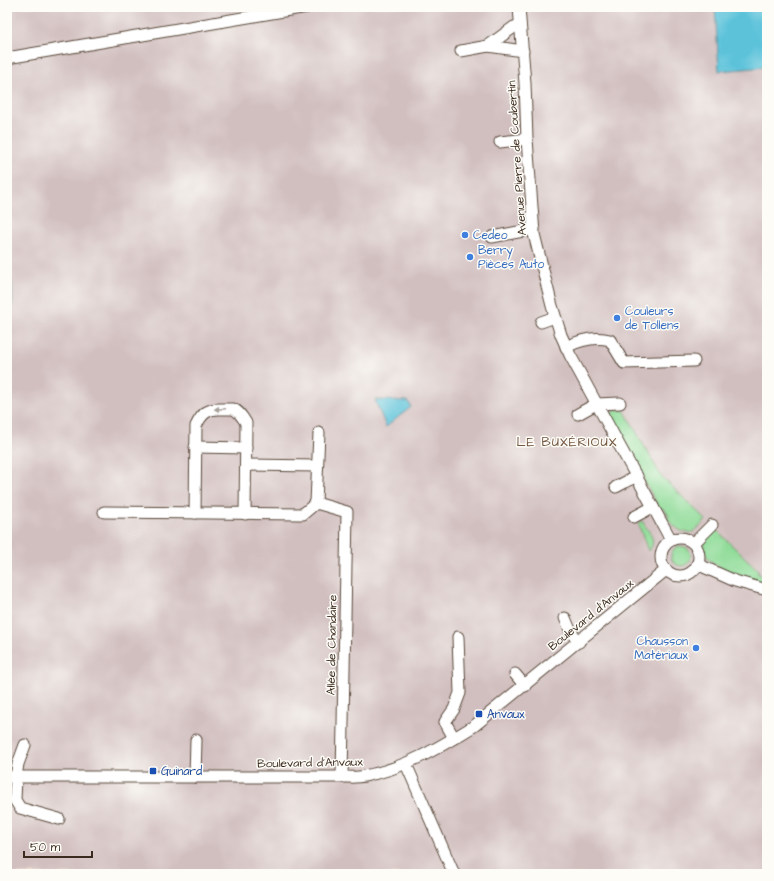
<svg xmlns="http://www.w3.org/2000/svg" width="774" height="881" font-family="'Architects Daughter',sans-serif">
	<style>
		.industrial { fill: #d1bfbf }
		.green { fill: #90dc99; stroke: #66835c }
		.water { fill: #5cc2da; stroke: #4c767c }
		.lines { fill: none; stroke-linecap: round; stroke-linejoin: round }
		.minor-casing { stroke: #574638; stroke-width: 13 }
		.minor { stroke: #fff; stroke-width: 11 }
		.oneway { fill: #a79f9a }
		.shop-dot { fill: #3f7fe0; stroke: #fdfcf7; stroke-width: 1.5 }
		.transit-dot { fill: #1a4fb4; stroke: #fdfcf7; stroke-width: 1.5 }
		.labels { text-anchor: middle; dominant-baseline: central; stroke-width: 3; stroke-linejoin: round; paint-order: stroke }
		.street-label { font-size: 12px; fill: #3b2a1e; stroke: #fdfcf7 }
		.shop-label { font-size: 12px; fill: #366cbe; stroke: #fdfcf7; text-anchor: start }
		.transit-label { font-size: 12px; fill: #164399; stroke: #fdfcf7; text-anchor: start }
		.neighbourhood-label { font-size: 13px; letter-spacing: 1px; fill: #735640; stroke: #fdfcf7 }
	</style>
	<rect width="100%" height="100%" fill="#fdfcf7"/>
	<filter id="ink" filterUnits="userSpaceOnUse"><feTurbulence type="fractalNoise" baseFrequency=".025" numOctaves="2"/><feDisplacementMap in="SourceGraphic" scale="8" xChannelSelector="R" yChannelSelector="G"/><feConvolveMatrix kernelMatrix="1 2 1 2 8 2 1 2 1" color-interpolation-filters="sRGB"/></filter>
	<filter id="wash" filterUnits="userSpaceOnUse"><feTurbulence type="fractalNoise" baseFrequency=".012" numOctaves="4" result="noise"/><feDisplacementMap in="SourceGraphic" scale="16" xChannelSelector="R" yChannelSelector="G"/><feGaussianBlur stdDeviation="0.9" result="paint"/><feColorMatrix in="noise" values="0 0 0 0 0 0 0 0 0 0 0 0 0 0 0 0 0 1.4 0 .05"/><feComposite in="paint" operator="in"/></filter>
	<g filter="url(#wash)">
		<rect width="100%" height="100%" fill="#f5e5cd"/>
		<!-- industrial -->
		<path class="industrial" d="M7 7H516V10L540 7H767V874H7Z"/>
		<!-- green -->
		<g class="green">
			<path d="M624 410 661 476 706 520C702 524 698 529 694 531 684 537 673 525 667 519L669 516 664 509H660L609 418 613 411Z"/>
			<path d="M642 521C648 531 659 541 648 551L638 523Z"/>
			<path d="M716 530 758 570V574L766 576 765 580 760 582C746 578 694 565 705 541 708 536 712 533 716 530Z"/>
			<circle cx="681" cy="556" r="10"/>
		</g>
		<!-- water -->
		<g class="water">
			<path d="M715 7H767V67L719 71Z"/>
			<path d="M7 263C12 278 15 299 10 313L7 315Z"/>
			<path d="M375 400 408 401 411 407 386 427Z"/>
		</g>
	</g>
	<g filter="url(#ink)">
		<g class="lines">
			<defs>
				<g id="minor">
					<path d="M519 7 525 83 527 139 534 234 552 306 561 335 570 355 671 540"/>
					<path d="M488 46 514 27"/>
					<path d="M461 51 488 46 523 51"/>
					<path d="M7 58 307 7"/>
					<path d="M500 142 527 139"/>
					<path d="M492 237 534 229"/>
					<path d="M541 322 555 317"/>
					<path d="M566 347C580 340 594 336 610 340L624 363 694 361"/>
					<path d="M578 414 596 404 620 403"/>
					<path d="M195 447 246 448"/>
					<path d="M246 465 317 466"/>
					<path d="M616 487 637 476"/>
					<path d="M316 503 319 433"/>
					<path d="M104 512 303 514 316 503 347 512 342 777"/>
					<path d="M195 513 196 426C202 413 208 408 223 409 226 409 230 409 233 409 239 411 243 418 246 423L245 514"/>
					<path d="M634 517 653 507"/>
					<circle cx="680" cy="557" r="19"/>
					<path d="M694 543 712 525"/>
					<path d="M697 564 735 581 767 590"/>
					<path d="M565 618 571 632 579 642"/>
					<path d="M515 674 525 686"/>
					<path d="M454 738 445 722 454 709 460 693 458 637"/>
					<path d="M25 745 18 764 16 777 15 800 20 808 59 819"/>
					<path d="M406 764 454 874"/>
					<path d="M7 777H342C349 777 357 778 364 776 404 769 440 747 474 726L666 570"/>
					<path d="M195 777 196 740"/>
				</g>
			</defs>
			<!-- minor casing -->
			<use href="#minor" class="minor-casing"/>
			<!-- minor -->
			<use href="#minor" class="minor"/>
		</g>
		<!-- one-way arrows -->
		<defs><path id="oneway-solid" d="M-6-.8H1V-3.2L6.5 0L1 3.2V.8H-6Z"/></defs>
		<use class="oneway" href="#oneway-solid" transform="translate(220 409) rotate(178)"/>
	</g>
	<!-- markers -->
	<g class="shop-dot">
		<circle cx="465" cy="235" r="4"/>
		<circle cx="470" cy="257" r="4"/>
		<circle cx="617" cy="318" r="4"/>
		<circle cx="696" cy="648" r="4"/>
	</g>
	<g class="transit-dot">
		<rect x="475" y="710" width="8" height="8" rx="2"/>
		<rect x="149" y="767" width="8" height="8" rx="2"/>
	</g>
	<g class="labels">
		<!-- street labels -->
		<g class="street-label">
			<text transform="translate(517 158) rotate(-94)">Avenue Pierre de Coubertin</text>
			<text transform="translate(591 615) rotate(-39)">Boulevard d'Anvaux</text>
			<text transform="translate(332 645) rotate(-89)">Allée de Chandaire</text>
			<text transform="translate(310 763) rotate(-1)">Boulevard d'Anvaux</text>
		</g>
		<!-- shop labels -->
		<g class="shop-label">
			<text x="473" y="235">Cedeo</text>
			<text x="478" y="250">Berry<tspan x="478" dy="14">Pièces Auto</tspan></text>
			<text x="625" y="311">Couleurs<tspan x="625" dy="14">de Tollens</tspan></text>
			<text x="688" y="641" text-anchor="end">Chausson<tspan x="688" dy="14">Matériaux</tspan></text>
		</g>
		<!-- transit labels -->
		<g class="transit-label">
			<text x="487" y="714">Anvaux</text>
			<text x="161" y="771">Guinard</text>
		</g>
		<!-- neighbourhood labels -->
		<g class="neighbourhood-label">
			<text x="567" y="442">LE BUXÉRIOUX</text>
		</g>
	</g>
	<!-- margin -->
	<rect width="774" height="881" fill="none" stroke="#fdfcf7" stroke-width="24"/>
	<!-- scale -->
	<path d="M24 851v6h68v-6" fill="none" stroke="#3b2a1e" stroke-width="2"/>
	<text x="30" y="851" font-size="12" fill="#3b2a1e" stroke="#fdfcf7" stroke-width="3" paint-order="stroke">50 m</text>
</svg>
